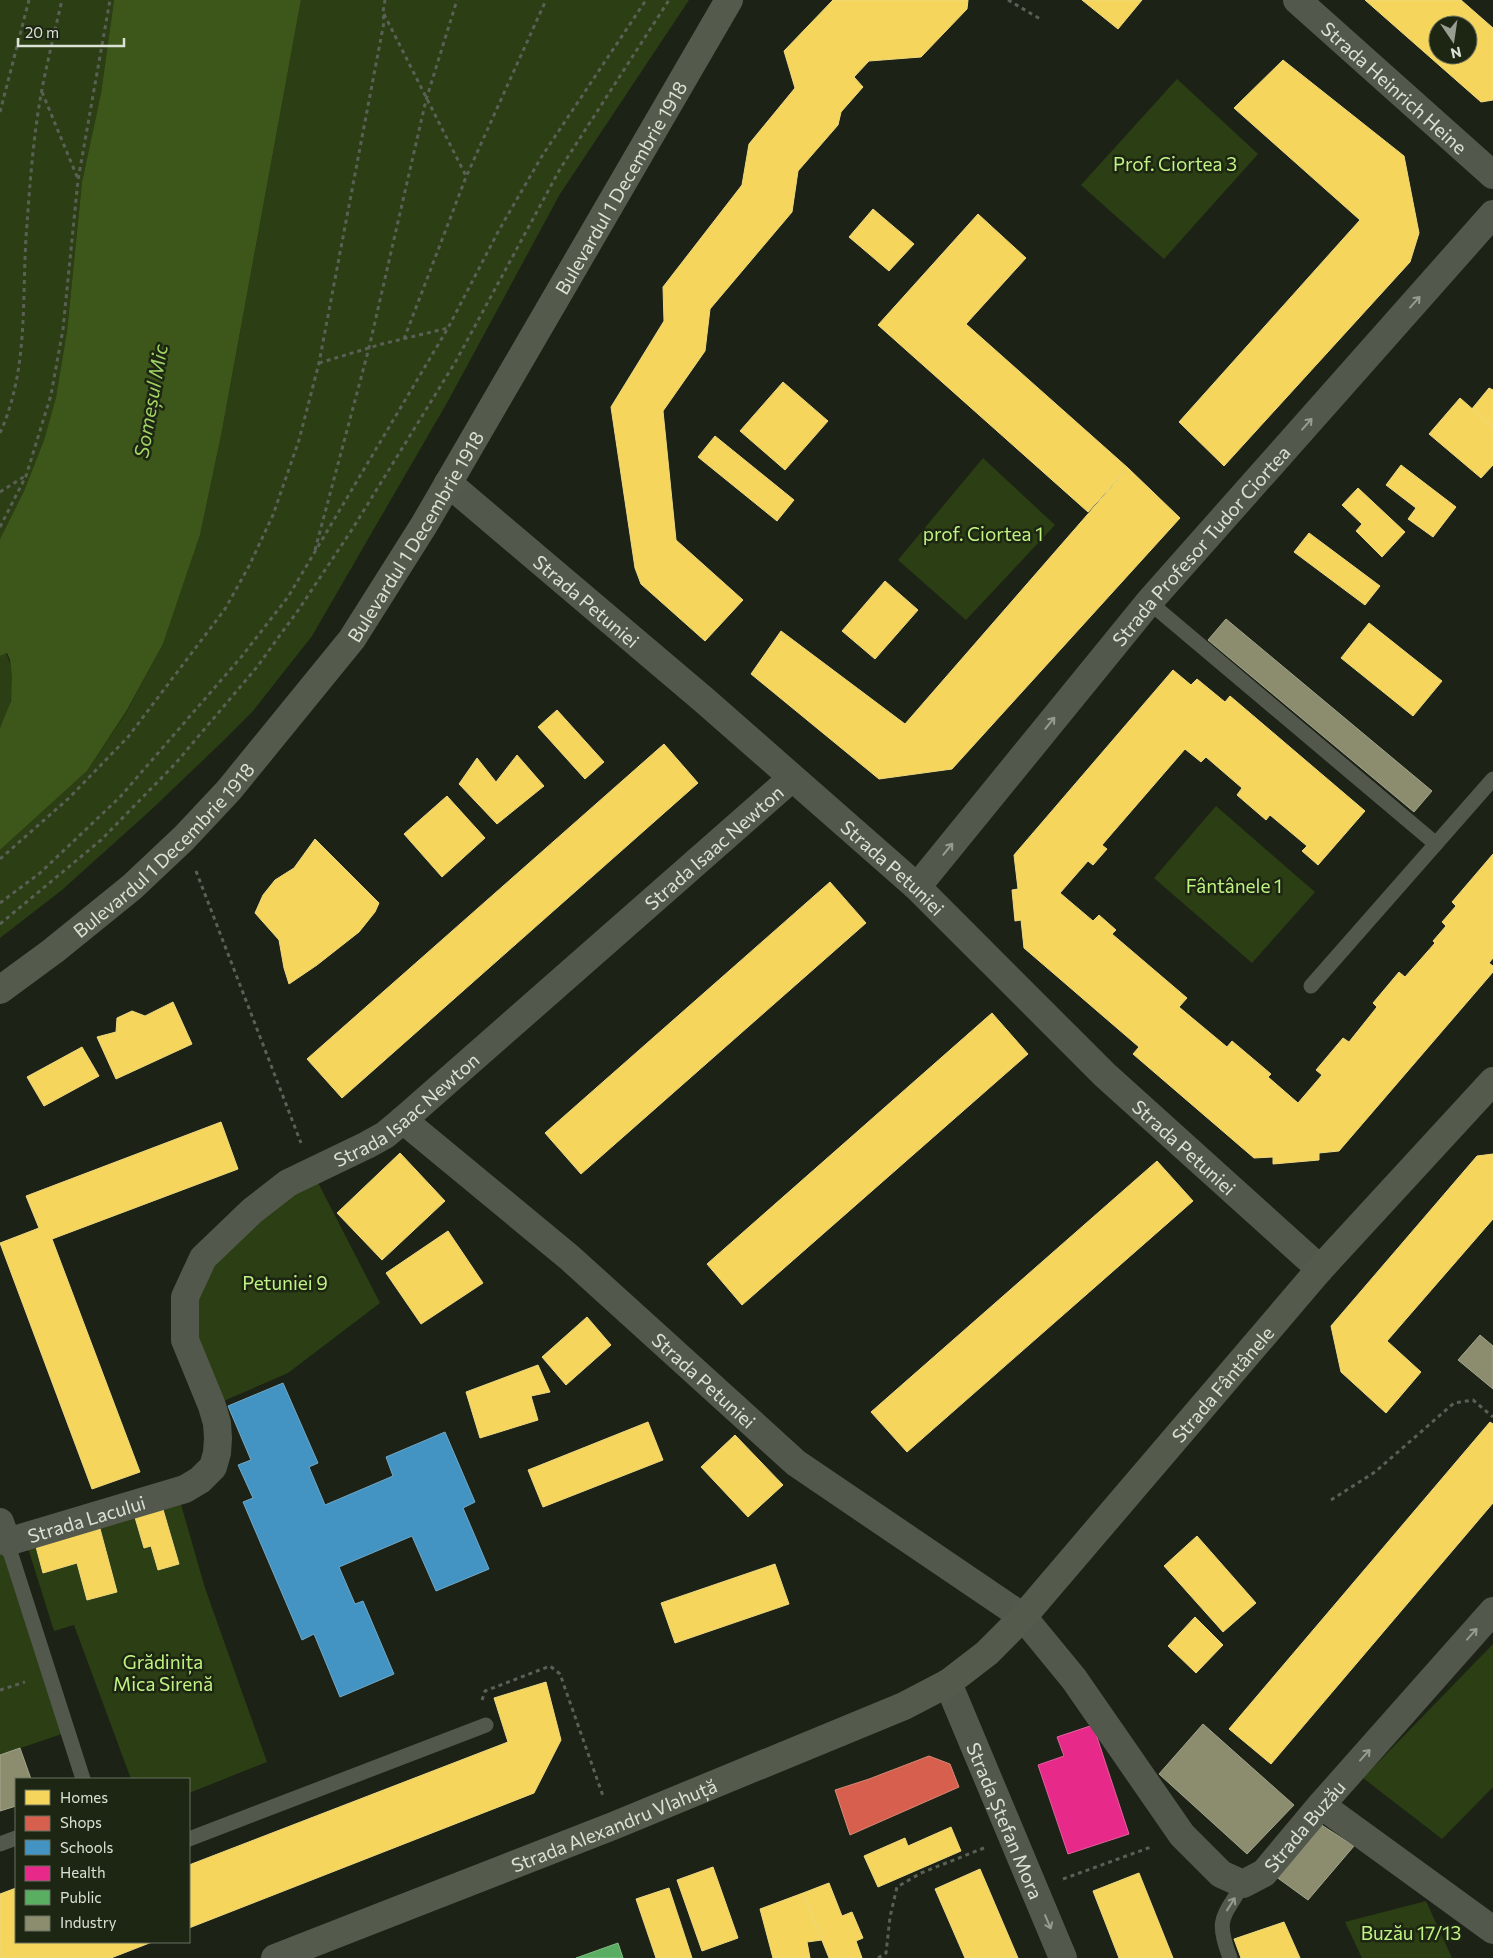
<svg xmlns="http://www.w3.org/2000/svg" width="1493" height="1958" font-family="Commissioner,sans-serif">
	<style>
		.green { fill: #2c3e13 }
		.water { fill: #3d561a }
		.homes { fill: #f6d55c; stroke: #eed980; fill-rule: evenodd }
		.shops { fill: #d6604d; stroke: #d88776 }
		.schools { fill: #4393c3; stroke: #71aac8 }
		.health { fill: #e7298a; stroke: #e360a0 }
		.public { fill: #5aae61; stroke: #81bd84 }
		.industry { fill: #8c8c6e; stroke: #a4a68d }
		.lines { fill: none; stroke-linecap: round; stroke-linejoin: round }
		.path { stroke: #5b6056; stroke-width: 3; stroke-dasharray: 4 4; stroke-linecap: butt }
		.service { stroke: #53584d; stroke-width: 15 }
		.minor { stroke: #53584d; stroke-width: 28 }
		.secondary { stroke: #545b4d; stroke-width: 28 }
		.oneway { stroke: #979c90 }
		.labels { text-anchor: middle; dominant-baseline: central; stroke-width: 5; stroke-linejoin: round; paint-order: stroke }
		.street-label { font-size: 19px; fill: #dbe1d4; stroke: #1d2612 }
		.park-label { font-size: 19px; fill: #c0f383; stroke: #1d2612 }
		.water-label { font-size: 20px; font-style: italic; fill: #a1d263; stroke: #1d2612 }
	</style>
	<rect width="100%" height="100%" fill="#1c2216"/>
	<!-- green -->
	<g class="green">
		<path d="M0 0H114L101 93 82 182 67 331 56 397 44 440 24 491 0 539Z"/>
		<path d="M301 0H689L560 194 448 401 312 636 253 711 222 742 152 809 62 890 0 938V850L87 771 127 711 163 644 200 535 221 436Z"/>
		<path d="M1177 79 1258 154 1164 259 1081 185Z"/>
		<path d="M983 458 1055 525 966 620 898 560Z"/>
		<path d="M6 653C17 675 13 707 0 728V656Z"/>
		<path d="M1216 806 1315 892 1252 963 1154 878Z"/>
		<path d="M312 1171 380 1303 288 1373 212 1406 185 1297 203 1258Z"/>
		<path d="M180 1501 205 1588 267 1762 189 1793V1779H131L74 1625 54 1631 27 1545 35 1543 43 1573 77 1563 88 1600 117 1592 99 1525 134 1514 144 1548 151 1546 158 1570 179 1564 162 1506Z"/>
		<path d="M0 1522 68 1732 0 1755Z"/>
		<path d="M1493 1644V1787L1442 1839 1363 1778Z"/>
		<path d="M1426 1901 1452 1958H1362L1345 1922Z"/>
	</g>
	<!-- water -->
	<path class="water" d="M114 0H301L221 436 200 535 163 644 127 710 87 771 0 850V728L11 701 12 677 10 660 7 653 0 656V539L24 491 44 440 56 397 67 331 82 182 101 93Z"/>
	<!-- homes -->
	<g class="homes">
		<path d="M833 0H968L967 9 921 57 869 61 854 77 863 87 841 112 838 125 798 171 792 212 710 309 705 351 663 411 676 540 743 600 705 641 641 584 635 568 611 407 664 321 663 287 742 185 749 144 795 88 784 51Z"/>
		<path d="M1082 0H1142L1118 29Z"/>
		<path d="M1365 0H1461L1493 28V100L1481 102ZM1438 25H1468V55H1438Z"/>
		<path d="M1283 60 1404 156 1419 233 1410 262 1224 466 1179 422 1360 220 1234 108Z"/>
		<path d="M873 209 914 244 889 271 849 237Z"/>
		<path d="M978 214 1026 258 966 324 1128 468 1088 512 878 325Z"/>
		<path d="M783 382 828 421 785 470 740 431Z"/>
		<path d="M1489 388 1493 390V427L1471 410Z"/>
		<path d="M1460 398 1493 427V465L1481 478 1429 434Z"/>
		<path d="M715 436 794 500 777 521 698 457Z"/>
		<path d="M1401 465 1456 507 1433 537 1408 519 1416 508 1386 485Z"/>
		<path d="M1128 468 1180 518 952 769 879 779 751 674 781 631 905 724Z"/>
		<path d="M1358 488 1405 532 1382 557 1356 531 1362 524 1342 505Z"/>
		<path d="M1309 533 1380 586 1365 605 1294 552Z"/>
		<path d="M885 581 918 610 875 659 842 631Z"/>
		<path d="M1369 623 1442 681 1413 716 1341 658Z"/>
		<path d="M1173 670 1191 685 1197 679 1225 702 1230 696 1365 811 1318 865 1302 851 1307 846 1270 815 1266 820 1237 795 1242 788 1206 757 1201 762 1185 749 1102 845 1107 849 1093 865 1088 861 1060 893 1093 921 1099 915 1116 930 1112 934 1187 998 1179 1007 1227 1047 1232 1041 1271 1074 1268 1077 1298 1103 1322 1075 1316 1070 1343 1038 1349 1042 1377 1007 1373 1003 1399 972 1405 977 1435 943 1433 941 1446 926 1442 922 1456 906 1452 902 1493 854V958L1489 963 1493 966V972L1339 1151 1319 1153V1160L1273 1164V1157L1254 1158 1133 1054 1139 1047 1024 948 1021 920 1015 921 1012 890 1018 889 1014 855Z"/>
		<path d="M557 710 604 762 585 779 538 727Z"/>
		<path d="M664 744 698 783 342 1098 307 1059Z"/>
		<path d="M517 755 544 786 497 824 459 784 477 758 496 782Z"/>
		<path d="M447 796 485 838 442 877 404 834Z"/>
		<path d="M315 839 379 903 375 912 359 932 317 965 289 984 284 968 279 940 255 913 263 895 275 880 294 868Z"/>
		<path d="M830 882 866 923 581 1174 545 1133Z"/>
		<path d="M173 1002 192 1044 116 1079 97 1037 116 1032 117 1018 132 1011 145 1016Z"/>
		<path d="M992 1013 1028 1054 742 1305 707 1264Z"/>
		<path d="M82 1047 99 1076 44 1106 27 1077Z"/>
		<path d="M221 1122 238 1169 52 1239 140 1472 92 1489 0 1243 39 1228 26 1196Z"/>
		<path d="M400 1153 445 1201 382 1260 337 1213Z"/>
		<path d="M1493 1154V1219L1387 1341 1421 1372 1386 1413 1341 1372 1331 1326 1477 1156Z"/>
		<path d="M1157 1161 1193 1201 907 1452 871 1412Z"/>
		<path d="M448 1231 483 1283 421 1324 386 1273Z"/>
		<path d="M587 1317 611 1345 566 1385 542 1357Z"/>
		<path d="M538 1365 550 1392 531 1396 538 1420 480 1438 466 1392Z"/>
		<path d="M648 1422 663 1460 543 1507 528 1470Z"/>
		<path d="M1490 1422 1493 1424V1503L1271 1764 1229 1729Z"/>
		<path d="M735 1435 783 1485 748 1517 701 1467Z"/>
		<path d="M162 1506 179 1564 158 1570 151 1546 144 1548 134 1514Z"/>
		<path d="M99 1525 117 1592 87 1600 77 1563 43 1573 35 1543Z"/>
		<path d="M1197 1536 1256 1603 1223 1632 1164 1566Z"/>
		<path d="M775 1564 789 1604 675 1643 661 1603Z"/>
		<path d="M1195 1617 1223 1645 1196 1673 1168 1646Z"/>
		<path d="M546 1682 561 1740 534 1793 189 1928V1865L508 1742 494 1698Z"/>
		<path d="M951 1827 961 1851 878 1887 864 1856 905 1838 908 1846Z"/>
		<path d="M713 1867 738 1938 702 1951 677 1880Z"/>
		<path d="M980 1869 1018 1958H965L935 1889Z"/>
		<path d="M1139 1873 1173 1958H1119L1093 1891Z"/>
		<path d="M829 1883 842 1916 852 1912 863 1938 856 1941 862 1958H829L803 1893Z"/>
		<path d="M16 1888V1942H152L111 1958H0V1894Z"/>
		<path d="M669 1888 692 1958H656L636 1899Z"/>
		<path d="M803 1893 822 1940 807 1942 810 1958H773L760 1909Z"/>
		<path d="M1284 1922 1300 1958H1241L1234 1939Z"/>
	</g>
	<!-- shops -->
	<path class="shops" d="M929 1756 950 1764 959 1787 850 1835 835 1790 869 1779Z"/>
	<!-- schools -->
	<path class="schools" d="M283 1383 318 1463 309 1467 325 1505 393 1476 386 1457 445 1432 475 1502 463 1508 489 1569 436 1591 412 1536 339 1567 355 1604 363 1601 394 1674 340 1697 314 1634 302 1640 243 1502 253 1498 238 1465 251 1460 228 1406Z"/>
	<!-- health -->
	<path class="health" d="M1093 1725 1129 1834 1068 1854 1038 1765 1064 1756 1057 1737Z"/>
	<!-- public -->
	<path class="public" d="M618 1943 623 1958H576Z"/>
	<!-- industry -->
	<g class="industry">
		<path d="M1226 619 1432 791 1414 812 1208 640Z"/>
		<path d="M1480 1335 1493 1346V1389L1458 1360Z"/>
		<path d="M1203 1724 1294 1805 1247 1854 1159 1774Z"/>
		<path d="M20 1748 31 1779H16V1806L0 1811V1755Z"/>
		<path d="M1320 1824 1354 1846 1308 1900 1275 1876Z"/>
	</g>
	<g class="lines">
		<!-- path -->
		<g class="path">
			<path d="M1008 0 1042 20"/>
			<path d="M384 14 466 176"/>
			<path d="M42 92 78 179"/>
			<path d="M0 112 29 0"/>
			<path d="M404 339 466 177 546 0"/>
			<path d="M319 363 382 344 448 328"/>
			<path d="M0 433C30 367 21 294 27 224 30 181 34 131 42 89 48 59 55 30 62 0"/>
			<path d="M0 492 25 476"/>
			<path d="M0 527 26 476 51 395 63 329 78 180 110 0"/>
			<path d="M315 550 369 348 426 100 457 0"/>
			<path d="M0 859 69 798 128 737 225 609 249 566 273 515 299 440 319 363 384 22 383 12 385 0"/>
			<path d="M196 871 301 1143"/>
			<path d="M0 903 40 873 120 797 242 656 288 597 448 328 499 230 542 156 646 0"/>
			<path d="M0 924 101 840 175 764 257 667 299 609 353 528 456 361 560 169 669 0"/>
			<path d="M1331 1500 1375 1472 1454 1403 1473 1400 1493 1417"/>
			<path d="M0 1690 25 1682"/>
			<path d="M482 1700 485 1691 550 1666 560 1674 603 1796"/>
			<path d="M1063 1879 1151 1847"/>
			<path d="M878 1958 886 1953 890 1917 897 1887 921 1873 984 1848"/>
		</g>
		<!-- service -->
		<g class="service">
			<path d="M1149 602 1436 844"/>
			<path d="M1311 986 1493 779"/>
			<path d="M7 1542 83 1779"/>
			<path d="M189 1839 486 1725"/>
			<path d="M0 1844 16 1838"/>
			<path d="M1230 1958C1215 1918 1223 1918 1243 1884"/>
		</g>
		<!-- minor -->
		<g class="minor">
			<path id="s1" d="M1297 0 1493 175"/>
			<path id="s2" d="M448 483 704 700 917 887 1105 1075 1320 1269"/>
			<path id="s3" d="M917 887 1149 602 1493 214"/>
			<path id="s4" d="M403 1120 570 1258 796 1463 1023 1617 1074 1679 1182 1835 1221 1874 1243 1884 1264 1873 1321 1805 1493 1611"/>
			<path id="s5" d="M0 1522 7 1542 185 1489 200 1480 213 1467 217 1453 218 1438 217 1423 212 1406 185 1340V1297L203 1258 252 1211 288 1183 367 1145 385 1135 403 1120 792 778"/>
			<path id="s6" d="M948 1683 1063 1958"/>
			<path d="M1321 1805 1493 1930"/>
		</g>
		<!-- secondary -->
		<g class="secondary">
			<path id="s7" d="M0 990 53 951 132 887 184 838 229 790 352 639 424 525 729 0"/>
			<path id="s8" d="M275 1958 613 1826 904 1706 948 1683 987 1653 1023 1617 1320 1269 1493 1081"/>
		</g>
	</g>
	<!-- one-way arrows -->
	<defs><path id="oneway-shaft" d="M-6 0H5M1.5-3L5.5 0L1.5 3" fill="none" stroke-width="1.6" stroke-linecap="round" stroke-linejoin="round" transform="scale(1.25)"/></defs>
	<g class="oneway">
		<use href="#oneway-shaft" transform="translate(1415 302) rotate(-48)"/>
		<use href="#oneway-shaft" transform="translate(1307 424) rotate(-48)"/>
		<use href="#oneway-shaft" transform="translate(1050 723) rotate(-51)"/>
		<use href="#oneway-shaft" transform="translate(948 849) rotate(-51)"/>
		<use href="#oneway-shaft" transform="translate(1472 1634) rotate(-48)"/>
		<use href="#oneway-shaft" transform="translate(1365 1755) rotate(-48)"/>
		<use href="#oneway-shaft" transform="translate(1231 1904) rotate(-58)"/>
		<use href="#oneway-shaft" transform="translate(1048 1922) rotate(67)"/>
	</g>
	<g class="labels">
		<!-- street labels -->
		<g class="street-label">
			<text stroke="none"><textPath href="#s1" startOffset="131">Strada Heinrich Heine</textPath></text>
			<text stroke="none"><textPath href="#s7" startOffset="1025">Bulevardul 1 Decembrie 1918</textPath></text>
			<text stroke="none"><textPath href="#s7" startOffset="620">Bulevardul 1 Decembrie 1918</textPath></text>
			<text stroke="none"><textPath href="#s3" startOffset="444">Strada Profesor Tudor Ciortea</textPath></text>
			<text stroke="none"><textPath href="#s2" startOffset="182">Strada Petuniei</textPath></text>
			<text stroke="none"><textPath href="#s5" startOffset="1121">Strada Isaac Newton</textPath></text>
			<text stroke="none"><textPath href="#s7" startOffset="216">Bulevardul 1 Decembrie 1918</textPath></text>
			<text stroke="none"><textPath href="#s2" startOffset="588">Strada Petuniei</textPath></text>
			<text stroke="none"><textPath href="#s5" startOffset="716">Strada Isaac Newton</textPath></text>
			<text stroke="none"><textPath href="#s2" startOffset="992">Strada Petuniei</textPath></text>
			<text stroke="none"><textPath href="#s4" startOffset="398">Strada Petuniei</textPath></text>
			<text stroke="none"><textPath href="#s8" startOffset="1134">Strada Fântânele</textPath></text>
			<text stroke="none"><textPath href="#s5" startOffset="104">Strada Lacului</textPath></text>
			<text stroke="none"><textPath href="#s6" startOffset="149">Strada Ștefan Mora</textPath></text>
			<text stroke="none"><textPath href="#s8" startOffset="364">Strada Alexandru Vlahuță</textPath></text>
			<text stroke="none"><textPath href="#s4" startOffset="1231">Strada Buzău</textPath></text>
		</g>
		<!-- park labels -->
		<g class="park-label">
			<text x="1175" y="163">Prof. Ciortea 3</text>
			<text x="983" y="533">prof. Ciortea 1</text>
			<text x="1234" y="885">Fântânele 1</text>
			<text x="285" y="1282">Petuniei 9</text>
			<text x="163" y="1661">Grădinița<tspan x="163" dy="22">Mica Sirenă</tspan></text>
			<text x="1411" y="1932">Buzău 17/13</text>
		</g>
		<!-- water labels -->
		<g class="water-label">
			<text transform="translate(150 401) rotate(-80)">Someșul Mic</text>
		</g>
	</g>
	<!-- legend -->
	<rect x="15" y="1778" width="175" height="165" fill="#1d2612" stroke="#697160"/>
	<rect x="25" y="1790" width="25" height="15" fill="#f6d55c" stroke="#697160"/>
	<text x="60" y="1803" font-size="15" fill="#dbe1d4">Homes</text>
	<rect x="25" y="1816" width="25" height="15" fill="#d6604d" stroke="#697160"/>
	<text x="60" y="1828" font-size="15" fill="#dbe1d4">Shops</text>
	<rect x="25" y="1840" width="25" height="15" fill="#4393c3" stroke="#697160"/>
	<text x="60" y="1853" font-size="15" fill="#dbe1d4">Schools</text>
	<rect x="25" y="1866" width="25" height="15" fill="#e7298a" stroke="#697160"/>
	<text x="60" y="1878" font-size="15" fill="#dbe1d4">Health</text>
	<rect x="25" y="1890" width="25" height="15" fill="#5aae61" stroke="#697160"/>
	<text x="60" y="1903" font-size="15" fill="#dbe1d4">Public</text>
	<rect x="25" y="1916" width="25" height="15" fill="#8c8c6e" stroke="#697160"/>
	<text x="60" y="1928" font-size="15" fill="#dbe1d4">Industry</text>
	<!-- north arrow -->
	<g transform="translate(1453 40) rotate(167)"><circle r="24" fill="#1d2612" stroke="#697160"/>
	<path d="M0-4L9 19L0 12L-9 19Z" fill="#989e92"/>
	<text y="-8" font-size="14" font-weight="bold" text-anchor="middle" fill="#dbe1d4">N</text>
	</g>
	<!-- scale -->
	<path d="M18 38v8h106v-8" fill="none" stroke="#dbe1d4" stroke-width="2.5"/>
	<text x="25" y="38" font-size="15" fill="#dbe1d4" stroke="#1d2612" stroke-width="4" paint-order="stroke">20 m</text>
</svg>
